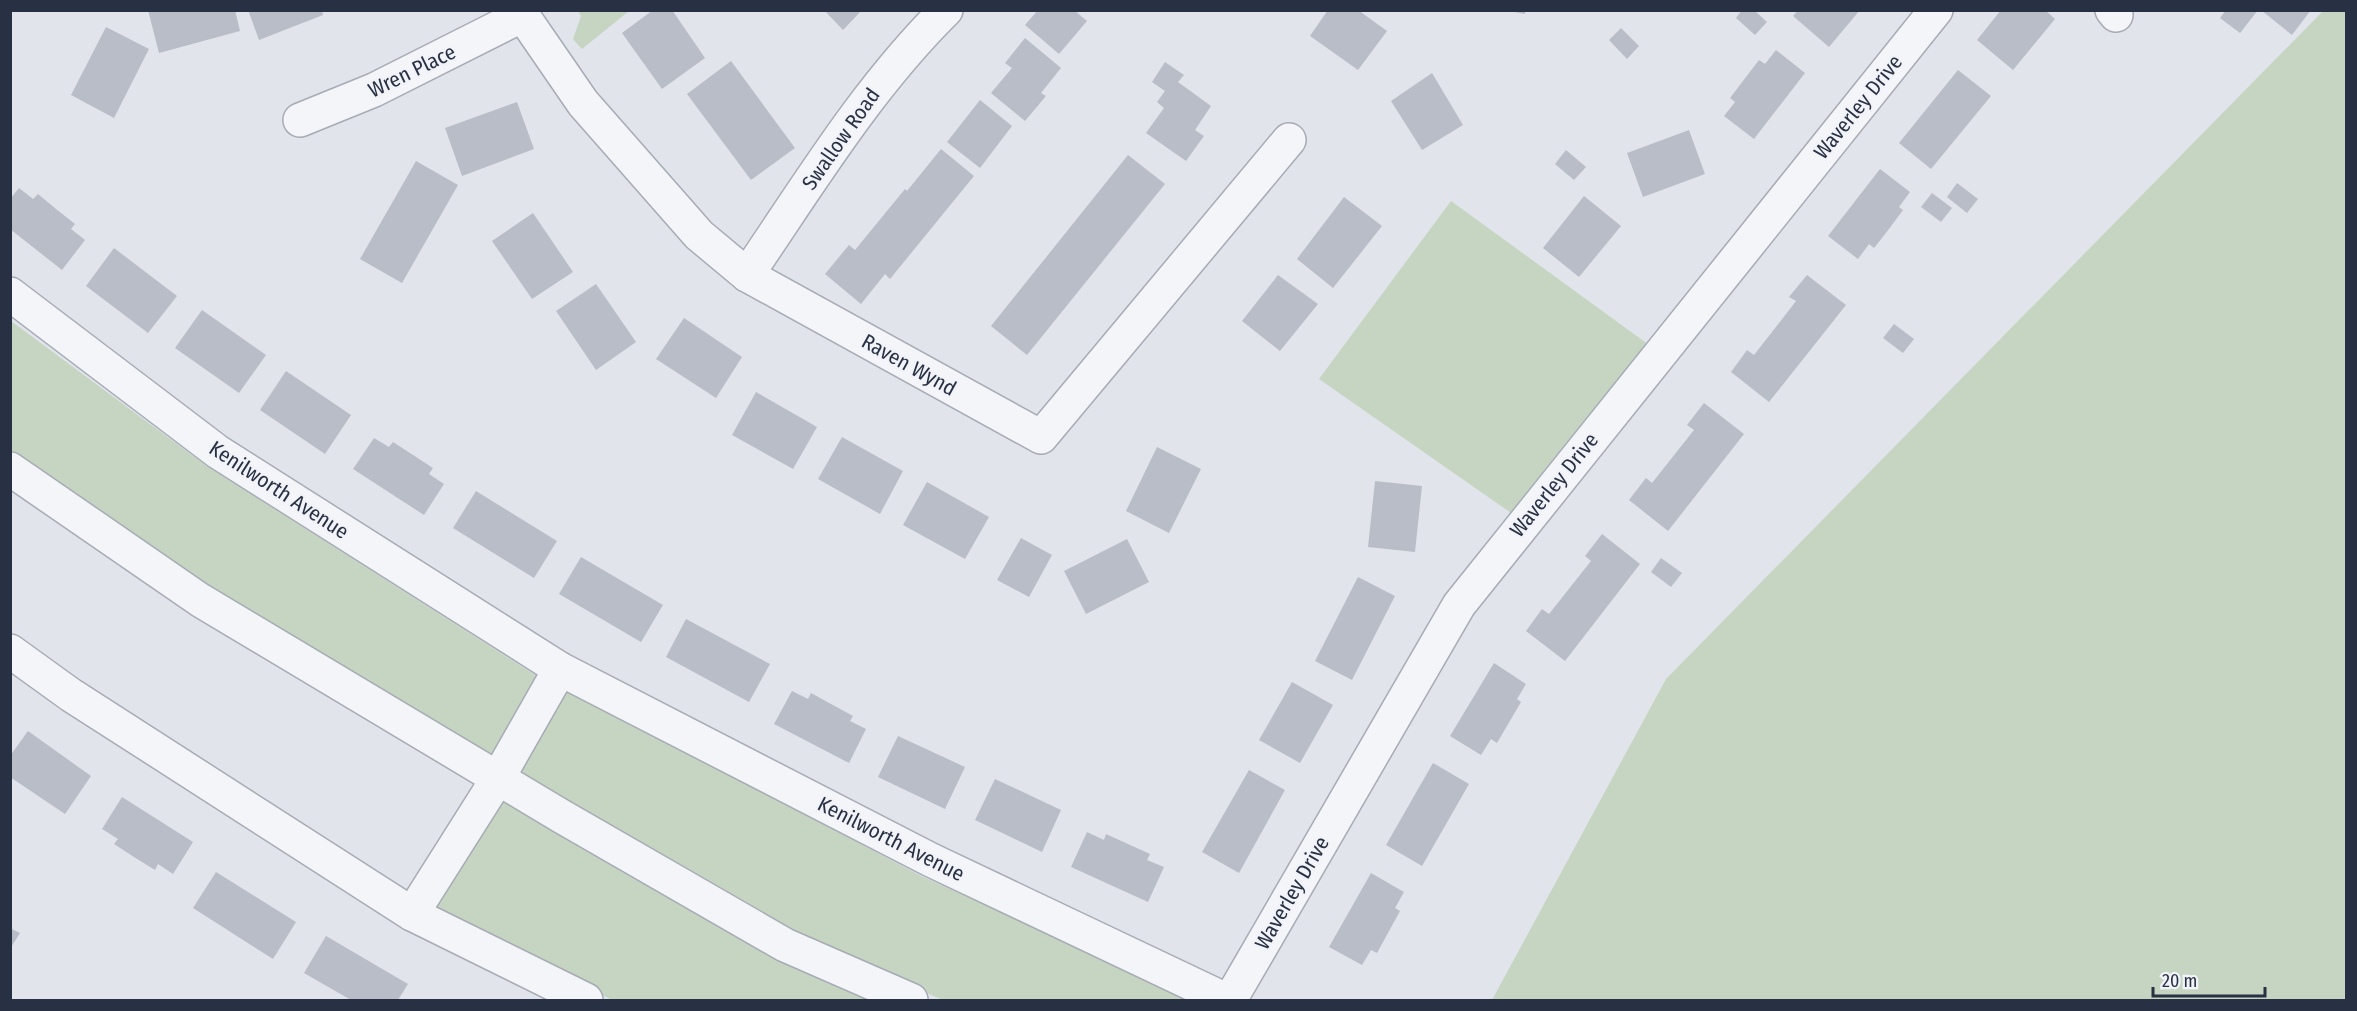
<svg xmlns="http://www.w3.org/2000/svg" width="2357" height="1011" font-family="'Fira Sans Condensed',sans-serif">
	<style>
		.green { fill: #c6d5c2 }
		.building { fill: #b8bdc8 }
		.lines { fill: none; stroke-linecap: round; stroke-linejoin: round }
		.minor-casing { stroke: #a6abb5; stroke-width: 36 }
		.minor { stroke: #f4f5f8; stroke-width: 33 }
		.labels { text-anchor: middle; dominant-baseline: central; stroke-width: 4.5; stroke-linejoin: round; paint-order: stroke }
		.street-label { font-size: 21px; fill: #283143; stroke: #f1f3f8 }
	</style>
	<rect width="100%" height="100%" fill="#e1e4eb"/>
	<!-- green -->
	<g class="green">
		<path d="M2324 10 2346 11V1000H1492L1666 679Z"/>
		<path d="M578 11H629L582 49 573 39 581 16Z"/>
		<path d="M1451 201 1660 353 1524 522 1319 379Z"/>
		<path d="M11 321 208 467 540 678 495 756 204 591 11 455Z"/>
		<path d="M566 688 923 877 1199 1000H943L791 935 516 776Z"/>
		<path d="M502 795 878 1000H612L433 906Z"/>
	</g>
	<!-- building -->
	<g class="building">
		<path d="M148 10H235L240 31 159 53Z"/>
		<path d="M248 10H322L323 15 259 40Z"/>
		<path d="M653 10H672L705 58 662 89 622 33Z"/>
		<path d="M824 10H862L843 30Z"/>
		<path d="M1038 10H1074L1087 21 1059 54 1025 25Z"/>
		<path d="M1328 10H1358L1387 31 1358 70 1310 36Z"/>
		<path d="M1504 10H1525V14Z"/>
		<path d="M1742 10H1754L1767 22 1755 35 1736 18Z"/>
		<path d="M1798 10H1860L1829 47 1793 16Z"/>
		<path d="M2001 10H2045L2055 19 2013 70 1977 40Z"/>
		<path d="M2226 10H2258L2240 33 2220 18Z"/>
		<path d="M2261 10H2311L2292 35Z"/>
		<path d="M106 27 149 49 114 118 71 95Z"/>
		<path d="M1621 28 1639 46 1627 59 1609 40Z"/>
		<path d="M1025 38 1061 68 1041 93 1046 96 1025 121 991 93 1012 68 1005 63Z"/>
		<path d="M1776 50 1805 73 1754 139 1724 116 1735 102 1730 98 1759 60 1765 64Z"/>
		<path d="M731 61 795 148 751 180 687 94Z"/>
		<path d="M1165 62 1184 75 1178 82 1211 106 1195 130 1204 136 1186 161 1146 133 1164 108 1157 102 1165 91 1152 82Z"/>
		<path d="M1958 70 1991 96 1931 169 1899 143Z"/>
		<path d="M1432 73 1463 125 1422 150 1391 101Z"/>
		<path d="M980 100 1012 126 980 168 947 142Z"/>
		<path d="M517 102 534 149 462 176 445 128Z"/>
		<path d="M1689 130 1705 174 1643 197 1627 153Z"/>
		<path d="M941 149 974 176 890 279 885 274 861 304 825 274 849 245 855 250 905 189 907 191Z"/>
		<path d="M1566 150 1586 167 1574 180 1555 164Z"/>
		<path d="M1128 155 1165 184 1027 355 991 326Z"/>
		<path d="M416 161 458 185 402 283 360 259Z"/>
		<path d="M1880 169 1910 192 1899 207 1903 210 1889 229 1874 248 1869 244 1858 259 1828 236Z"/>
		<path d="M1957 183 1978 199 1967 213 1947 197Z"/>
		<path d="M19 188 33 199 38 194 56 209 75 224 71 229 85 240 62 270 10 229V199Z"/>
		<path d="M1932 193 1952 208 1941 222 1921 207Z"/>
		<path d="M1584 196 1621 226 1579 277 1543 248Z"/>
		<path d="M1344 197 1382 226 1333 288 1297 259Z"/>
		<path d="M533 213 573 272 532 299 492 241Z"/>
		<path d="M114 248 177 296 148 333 86 286Z"/>
		<path d="M1278 275 1318 304 1280 351 1242 321Z"/>
		<path d="M1807 275 1846 305 1769 402 1731 372 1747 350 1754 355 1786 314 1796 301 1789 297Z"/>
		<path d="M596 284 636 342 596 370 556 311Z"/>
		<path d="M202 310 266 355 239 393 175 348Z"/>
		<path d="M684 318 742 357 716 398 656 359Z"/>
		<path d="M1894 324 1914 339 1903 353 1883 338Z"/>
		<path d="M286 371 351 415 325 454 260 410Z"/>
		<path d="M756 392 817 427 793 469 732 435Z"/>
		<path d="M1704 403 1744 434 1668 531 1629 500 1646 478 1652 483 1694 430 1687 425Z"/>
		<path d="M842 437 903 471 880 514 818 479Z"/>
		<path d="M374 438 389 447 393 442 433 468 429 474 444 484 424 515 353 469Z"/>
		<path d="M1157 447 1201 469 1169 533 1126 511Z"/>
		<path d="M1375 481 1422 486 1415 552 1368 547Z"/>
		<path d="M927 482 989 517 965 559 903 525Z"/>
		<path d="M476 491 557 541 534 578 453 528Z"/>
		<path d="M1602 534 1640 564 1565 661 1526 631 1542 609 1549 614 1591 561 1585 556Z"/>
		<path d="M1021 538 1052 555 1029 597 997 580Z"/>
		<path d="M1127 539 1149 582 1086 614 1064 571Z"/>
		<path d="M581 557 663 605 641 642 559 594Z"/>
		<path d="M1661 558 1682 573 1671 587 1651 572Z"/>
		<path d="M1358 577 1395 596 1352 680 1315 661Z"/>
		<path d="M686 619 770 664 749 702 666 657Z"/>
		<path d="M1494 663 1526 684 1517 699 1521 702 1497 743 1491 739 1481 755 1450 736Z"/>
		<path d="M1292 682 1333 705 1300 763 1259 740Z"/>
		<path d="M792 691 808 699 811 693 853 716 850 721 866 729 849 763 774 724Z"/>
		<path d="M28 731 91 776 65 814 10 777V756Z"/>
		<path d="M898 736 965 767 945 809 878 777Z"/>
		<path d="M1433 763 1469 784 1422 866 1386 845Z"/>
		<path d="M1249 770 1285 790 1239 873 1202 852Z"/>
		<path d="M995 779 1061 810 1042 852 975 820Z"/>
		<path d="M122 797 193 842 173 874 158 864 155 870 134 857 114 844 118 839 102 829Z"/>
		<path d="M1087 832 1104 840 1106 834 1150 854 1147 860 1164 867 1148 902 1071 867Z"/>
		<path d="M216 872 296 922 273 959 193 908Z"/>
		<path d="M1371 873 1404 892 1395 908 1400 911 1377 953 1371 950 1362 965 1329 947Z"/>
		<path d="M10 928 20 933 10 949Z"/>
		<path d="M326 936 408 984 398 1000H351L304 973Z"/>
	</g>
	<g class="lines">
		<defs>
			<g id="minor">
				<path d="M519 10 583 103 699 235 747 275 1041 437 1289 140"/>
				<path d="M2112 10 2116 15"/>
				<path d="M300 120 374 90 521 16"/>
				<path d="M747 275C809 184 867 88 946 10"/>
				<path d="M10 294 218 452 560 669 931 860 1226 1000"/>
				<path d="M10 469 200 600 561 816 785 945 911 1000"/>
				<path d="M10 651 71 695 412 914 586 1000"/>
				<path d="M412 914 498 778 560 669"/>
				<path d="M1230 1000 1459 605 1936 10"/>
			</g>
		</defs>
		<!-- minor casing -->
		<use href="#minor" class="minor-casing"/>
		<!-- minor -->
		<use href="#minor" class="minor"/>
	</g>
	<g class="labels">
		<!-- street labels -->
		<g class="street-label">
			<text transform="translate(412 71) rotate(-26)">Wren Place</text>
			<text transform="translate(1858 107) rotate(-51)">Waverley Drive</text>
			<text transform="translate(841 139) rotate(-55)">Swallow Road</text>
			<text transform="translate(909 365) rotate(29)">Raven Wynd</text>
			<text transform="translate(1554 485) rotate(-51)">Waverley Drive</text>
			<text transform="translate(279 490) rotate(33)">Kenilworth Avenue</text>
			<text transform="translate(891 839) rotate(27)">Kenilworth Avenue</text>
			<text transform="translate(1292 893) rotate(-60)">Waverley Drive</text>
		</g>
	</g>
	<!-- border -->
	<rect width="2357" height="1011" fill="none" stroke="#283143" stroke-width="24"/>
	<!-- scale -->
	<path d="M2153 987v9h112v-9" fill="none" stroke="#283143" stroke-width="3"/>
	<text x="2162" y="987" font-size="18" fill="#283143" stroke="#f1f3f8" stroke-width="4.5" paint-order="stroke">20 m</text>
</svg>
